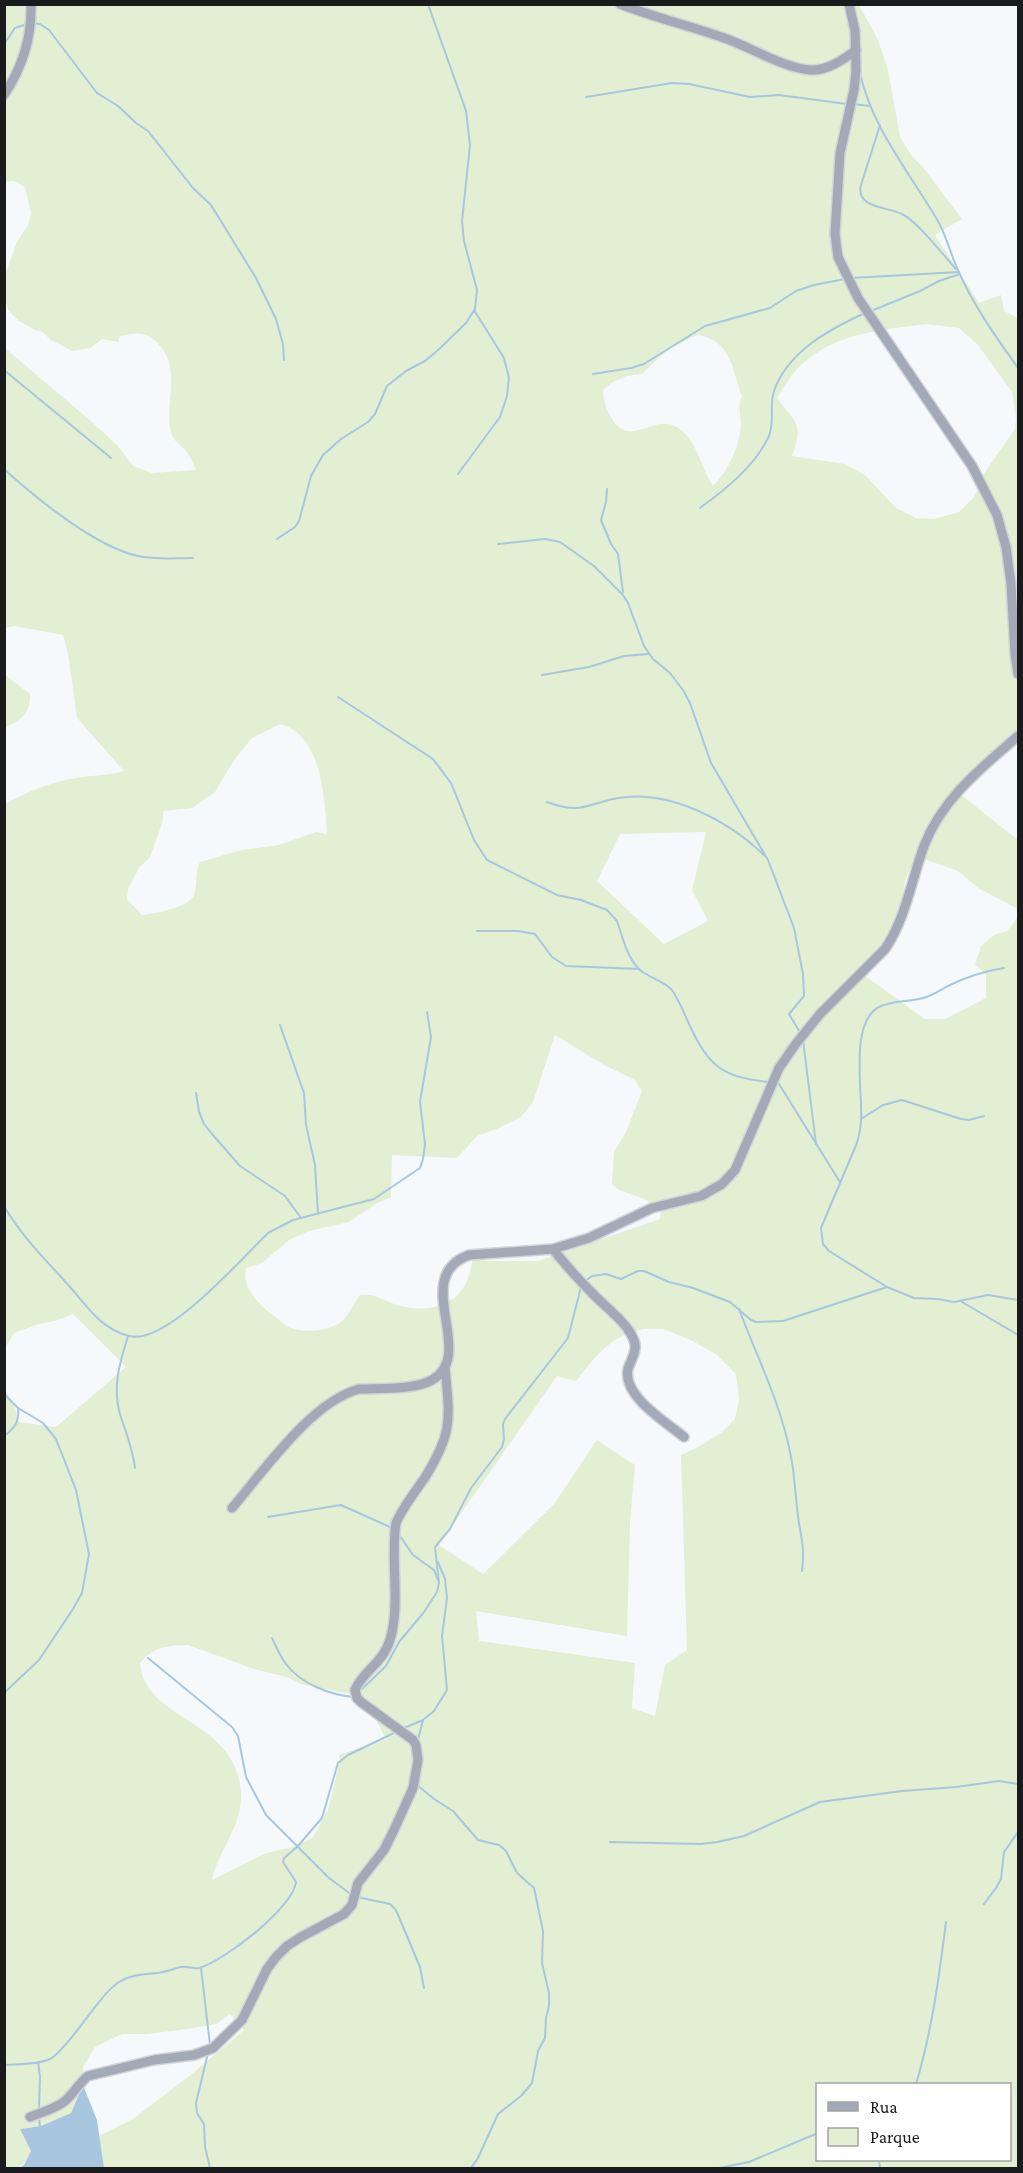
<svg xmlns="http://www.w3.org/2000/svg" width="1023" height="2173" font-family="'Crimson Pro',serif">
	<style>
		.green { fill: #e2efd2; fill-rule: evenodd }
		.water { fill: #a8c7df }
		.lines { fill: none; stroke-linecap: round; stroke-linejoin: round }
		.stream { stroke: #a8c7df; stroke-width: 2 }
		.street-casing { stroke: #d2d5d8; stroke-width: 12 }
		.street { stroke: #a3a9b7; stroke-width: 9 }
	</style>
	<rect width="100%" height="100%" fill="#f5f9fc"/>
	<!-- green -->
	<g class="green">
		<path d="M5 5H859L878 40 888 70 900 137 911 155 922 166 962 219 935 235 979 303 1001 295 1004 311 1018 318V740L960 794 1018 840V909L978 888 958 871 924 859C921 861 915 864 912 867 900 881 905 906 898 922 889 941 872 956 861 973L925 1019H945L986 998V975L975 964 981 946 994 935 1007 931 1018 917V2168H104L99 2136 133 2119 193 2073 244 2030 230 2014 216 2024 187 2029 147 2034H122L95 2047 83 2067V2085L71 2113 41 2126 21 2129 31 2151C23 2167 23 2168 5 2168L4 1388 14 1404 19 1422 56 1427 126 1367 73 1314 55 1321 39 1324 14 1333 5 1348V804C26 792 52 782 76 778 93 775 108 776 124 771L77 718 68 653 63 635 15 626 5 628V348L92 422 117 445 133 466 152 473 196 470C193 464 190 455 185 450 179 443 174 442 171 432 164 404 181 372 161 347 148 331 140 332 120 336L118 342 102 339 90 348 72 351 51 340 41 331 35 330 19 321 8 310 5 297V275L17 242 28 225 31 213 25 187 14 181 5 182ZM926 324 959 328 978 345 1012 392 1016 419 1015 429 987 469 974 497 959 512 934 519 916 518 896 508 865 475 845 464 792 456C804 424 796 423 777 398 784 387 790 376 799 367 833 333 881 330 926 324ZM697 335C731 340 732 368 742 397 737 406 741 416 741 425 739 448 729 469 713 486 701 468 697 439 677 427 653 413 629 450 611 417 605 407 604 401 603 390L613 382 627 376 642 374 666 351ZM280 724C322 734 325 800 327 834L316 832 279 845 242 850 200 862C194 873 198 884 194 895 190 907 153 914 142 915L127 899 128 889 139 868 150 857 163 821V811L192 808 215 792 234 760 252 738ZM706 832 692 890 708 921 664 944 597 881 620 834ZM555 1035 604 1065 635 1080 642 1091 626 1132 614 1152 612 1184 619 1190 644 1199 661 1210 660 1219 538 1261H486L473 1255C472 1262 471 1271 468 1278 456 1312 415 1314 387 1301 373 1296 376 1294 360 1295 354 1303 348 1316 341 1322 330 1331 304 1333 291 1328 287 1327 283 1323 279 1320 263 1308 241 1291 246 1268L262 1263 289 1240 309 1231 349 1222 377 1203 391 1197 392 1155 457 1158 477 1136 499 1128 521 1117 533 1102ZM644 1329H663L691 1340 717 1355 736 1374 739 1398 735 1419 721 1433 698 1447 681 1455 687 1650 665 1665 655 1716 632 1708 635 1663 479 1641 476 1611 627 1636 630 1522 635 1465 597 1440 554 1504 483 1574 439 1545 557 1376 576 1381C597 1355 609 1336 644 1329ZM188 1645 254 1669 287 1677 301 1684 364 1697 386 1739 339 1755 340 1761 328 1810 313 1837 293 1847 266 1853 212 1880C218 1852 240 1828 241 1799 242 1718 145 1724 140 1663 154 1646 167 1646 188 1645ZM818 2084H1010V2160H818Z"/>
		<path d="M4 674 30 694C31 712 22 720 6 727H4Z"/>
	</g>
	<!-- water -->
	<path class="water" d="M83 2085 97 2120 104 2168H19L24 2165 31 2151 20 2129 41 2126 71 2113Z"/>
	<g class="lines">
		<!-- stream -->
		<g class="stream">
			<path d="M33 23 40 24 49 30 97 93 118 106 136 123 148 131 193 188 211 205 256 278 276 319 283 344 284 360"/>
			<path d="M4 44 15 28 27 24"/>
			<path d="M860 73C872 129 911 174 939 223 947 238 951 255 958 270 973 305 996 337 1018 368"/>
			<path d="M586 97 672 83 689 84 750 97 779 95 847 104"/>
			<path d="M852 104 870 106"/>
			<path d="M880 125 861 185C855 208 888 207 902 214 918 222 943 255 956 269"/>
			<path d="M851 278 959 272"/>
			<path d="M871 311 920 291 939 281 960 274"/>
			<path d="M4 370 111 458"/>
			<path d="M593 374 631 368 644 364 705 326 770 308 796 291 814 285 845 279"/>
			<path d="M4 469C37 499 96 547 138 556 156 560 175 558 193 558"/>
			<path d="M458 474 500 417 507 396 509 378 504 358 474 310"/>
			<path d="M607 489 606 502 601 520 611 544 618 554 623 592"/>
			<path d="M700 508C726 489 755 466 769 436 775 421 769 406 774 391 788 351 830 329 865 313"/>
			<path d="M277 539 295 527 299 521 311 476 323 455 341 439 368 422 375 414 387 386 406 371 425 361 437 351 466 323 475 309 477 290 464 241 462 221 470 145 466 111 428 4"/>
			<path d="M498 544 545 539 560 542 594 566 623 595 628 603 644 646 653 659 670 673 683 690 690 703 711 763 768 860 794 928 803 974 804 996 789 1014 801 1034"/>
			<path d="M542 675 589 667 624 656 648 654"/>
			<path d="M338 697 433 759 451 783 474 840 487 860 557 895 581 900 607 910 617 921C623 938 628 963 644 973 654 979 665 982 672 990 679 1000 684 1013 689 1024 709 1067 722 1077 769 1082"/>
			<path d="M547 802C582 815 586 804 618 798 670 789 729 821 765 856"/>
			<path d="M477 931H518L535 934 552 957 566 966 639 969"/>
			<path d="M1004 968C985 971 966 977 948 986 940 990 932 996 923 998 909 1002 892 1000 879 1007 849 1023 863 1092 861 1120 861 1128 859 1135 857 1143L821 1228 823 1244 829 1251 887 1287 914 1298 938 1299 954 1302 988 1295 1018 1300"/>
			<path d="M280 1025 304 1093 306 1125 315 1165 318 1214"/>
			<path d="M803 1040 816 1144"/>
			<path d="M775 1082 779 1084 840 1182"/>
			<path d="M196 1093 199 1112 204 1124 212 1134 240 1166 285 1196 301 1218"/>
			<path d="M861 1119 883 1105 902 1100 961 1119 969 1120 984 1116"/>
			<path d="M4 1206C22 1237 47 1261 70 1287 88 1307 101 1329 129 1336 166 1346 242 1258 268 1233L293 1220 374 1199 420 1168 423 1159 425 1144 420 1102 431 1037 427 1012"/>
			<path d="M584 1282 592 1276 606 1274 621 1279 638 1271H644L669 1282 693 1288 730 1302 751 1320 756 1322 783 1321 887 1287"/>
			<path d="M962 1302 1018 1335"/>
			<path d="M739 1309C757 1357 780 1402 790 1452 795 1473 795 1495 798 1516 801 1539 805 1546 802 1571"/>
			<path d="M128 1336C120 1362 112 1386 120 1414 126 1433 133 1449 135 1468"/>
			<path d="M4 1394 18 1408 43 1423 56 1439 76 1490 89 1554 82 1593 73 1609 39 1660 4 1693"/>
			<path d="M4 1436C14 1429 20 1421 18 1408"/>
			<path d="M268 1517 341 1505 392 1528"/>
			<path d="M398 1533 413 1555 434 1570 438 1580"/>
			<path d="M272 1638C276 1647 280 1656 286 1664 301 1684 330 1695 354 1697"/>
			<path d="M148 1658 232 1727 238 1736 246 1777 266 1815 329 1878 352 1895"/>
			<path d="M358 1693 386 1666 399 1642 424 1612 437 1592 439 1583 435 1547 450 1529 471 1488 502 1447 504 1439 503 1424 505 1419 568 1338 581 1287"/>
			<path d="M404 1728 423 1720 434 1711 447 1690 442 1636 447 1598 445 1579 438 1562"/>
			<path d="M418 1740 423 1720"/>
			<path d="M416 1784 434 1799 453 1811 478 1840 499 1845 506 1851 517 1873 534 1888 543 1931 542 1963 549 1993V2006L546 2018 545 2038 538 2051 532 2083 521 2096 498 2114 478 2158 471 2168"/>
			<path d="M610 1842 701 1844 717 1842 744 1836 820 1802 902 1791 956 1787 999 1781 1018 1784"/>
			<path d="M297 1847 322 1818 338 1763 348 1755 396 1732"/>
			<path d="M357 1897 390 1904 396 1910 420 1967 424 1988"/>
			<path d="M984 1904 996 1888 1001 1879 1004 1852 1018 1832"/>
			<path d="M201 1968 210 2045"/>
			<path d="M208 2053 196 2103 197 2113 204 2124 205 2147 210 2168"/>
			<path d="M38 2062 40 2077 39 2110"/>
			<path d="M4 2065C19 2064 36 2065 50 2059 56 2056 61 2049 66 2044 81 2028 103 1992 119 1982 133 1973 148 1975 163 1972 169 1971 175 1968 181 1967 187 1966 193 1969 199 1968 224 1961 293 1908 296 1882L283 1862 284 1858 297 1847"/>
			<path d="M916 2084C932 2031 939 1977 946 1922"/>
			<path d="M39 2116 40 2128"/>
			<path d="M879 2160 880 2168"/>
			<path d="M624 2168H662"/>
			<path d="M719 2168 749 2162 818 2133"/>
		</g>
		<defs>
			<g id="street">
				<path d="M620 4C655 18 692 26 727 39 752 48 784 68 810 70 827 71 843 60 856 50"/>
				<path d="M849 4 855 31 856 71 854 90 840 153 835 234 838 257 858 298 972 466 997 515 1006 547 1011 584 1015 654 1018 674"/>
				<path d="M4 95C22 68 32 37 31 4"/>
				<path d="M553 1249C566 1266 581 1282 596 1297 609 1310 626 1322 633 1338 639 1349 631 1359 628 1369 622 1396 666 1422 684 1437"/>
				<path d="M232 1508C264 1471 311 1402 359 1389 379 1388 415 1390 432 1380 478 1354 409 1277 469 1255L553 1249 589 1238 652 1208 701 1196 722 1184 735 1170 779 1068 795 1045 820 1014 885 949C906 918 911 881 924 846 942 799 981 768 1018 736"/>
				<path d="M30 2117C42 2112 55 2109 65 2101 74 2093 79 2083 88 2076L154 2060 194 2055 213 2048 242 2020 267 1969 276 1957 287 1946 301 1937 344 1914 352 1905 358 1883 384 1850 394 1830 413 1788 418 1760 416 1745 413 1740 361 1702 357 1698 355 1690C362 1672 383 1663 390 1640 401 1603 390 1561 396 1523 403 1507 414 1493 424 1479 453 1433 450 1420 445 1368"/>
			</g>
		</defs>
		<!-- street casing -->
		<use href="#street" class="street-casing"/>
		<!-- street -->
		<use href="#street" class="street"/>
	</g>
	<!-- border -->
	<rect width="1023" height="2173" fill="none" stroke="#1a1b1c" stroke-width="12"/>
	<!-- legend -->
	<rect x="816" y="2083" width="195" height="78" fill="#ffffff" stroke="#a3a4a4" stroke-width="1.5"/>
	<rect x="828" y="2102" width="30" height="9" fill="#a3a9b7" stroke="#a3a4a4" stroke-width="1.5"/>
	<text x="870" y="2113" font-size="18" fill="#1a1b1c">Rua</text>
	<rect x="828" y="2128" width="30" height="18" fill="#e2efd2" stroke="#a3a4a4" stroke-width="1.5"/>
	<text x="870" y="2143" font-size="18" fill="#1a1b1c">Parque</text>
</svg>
